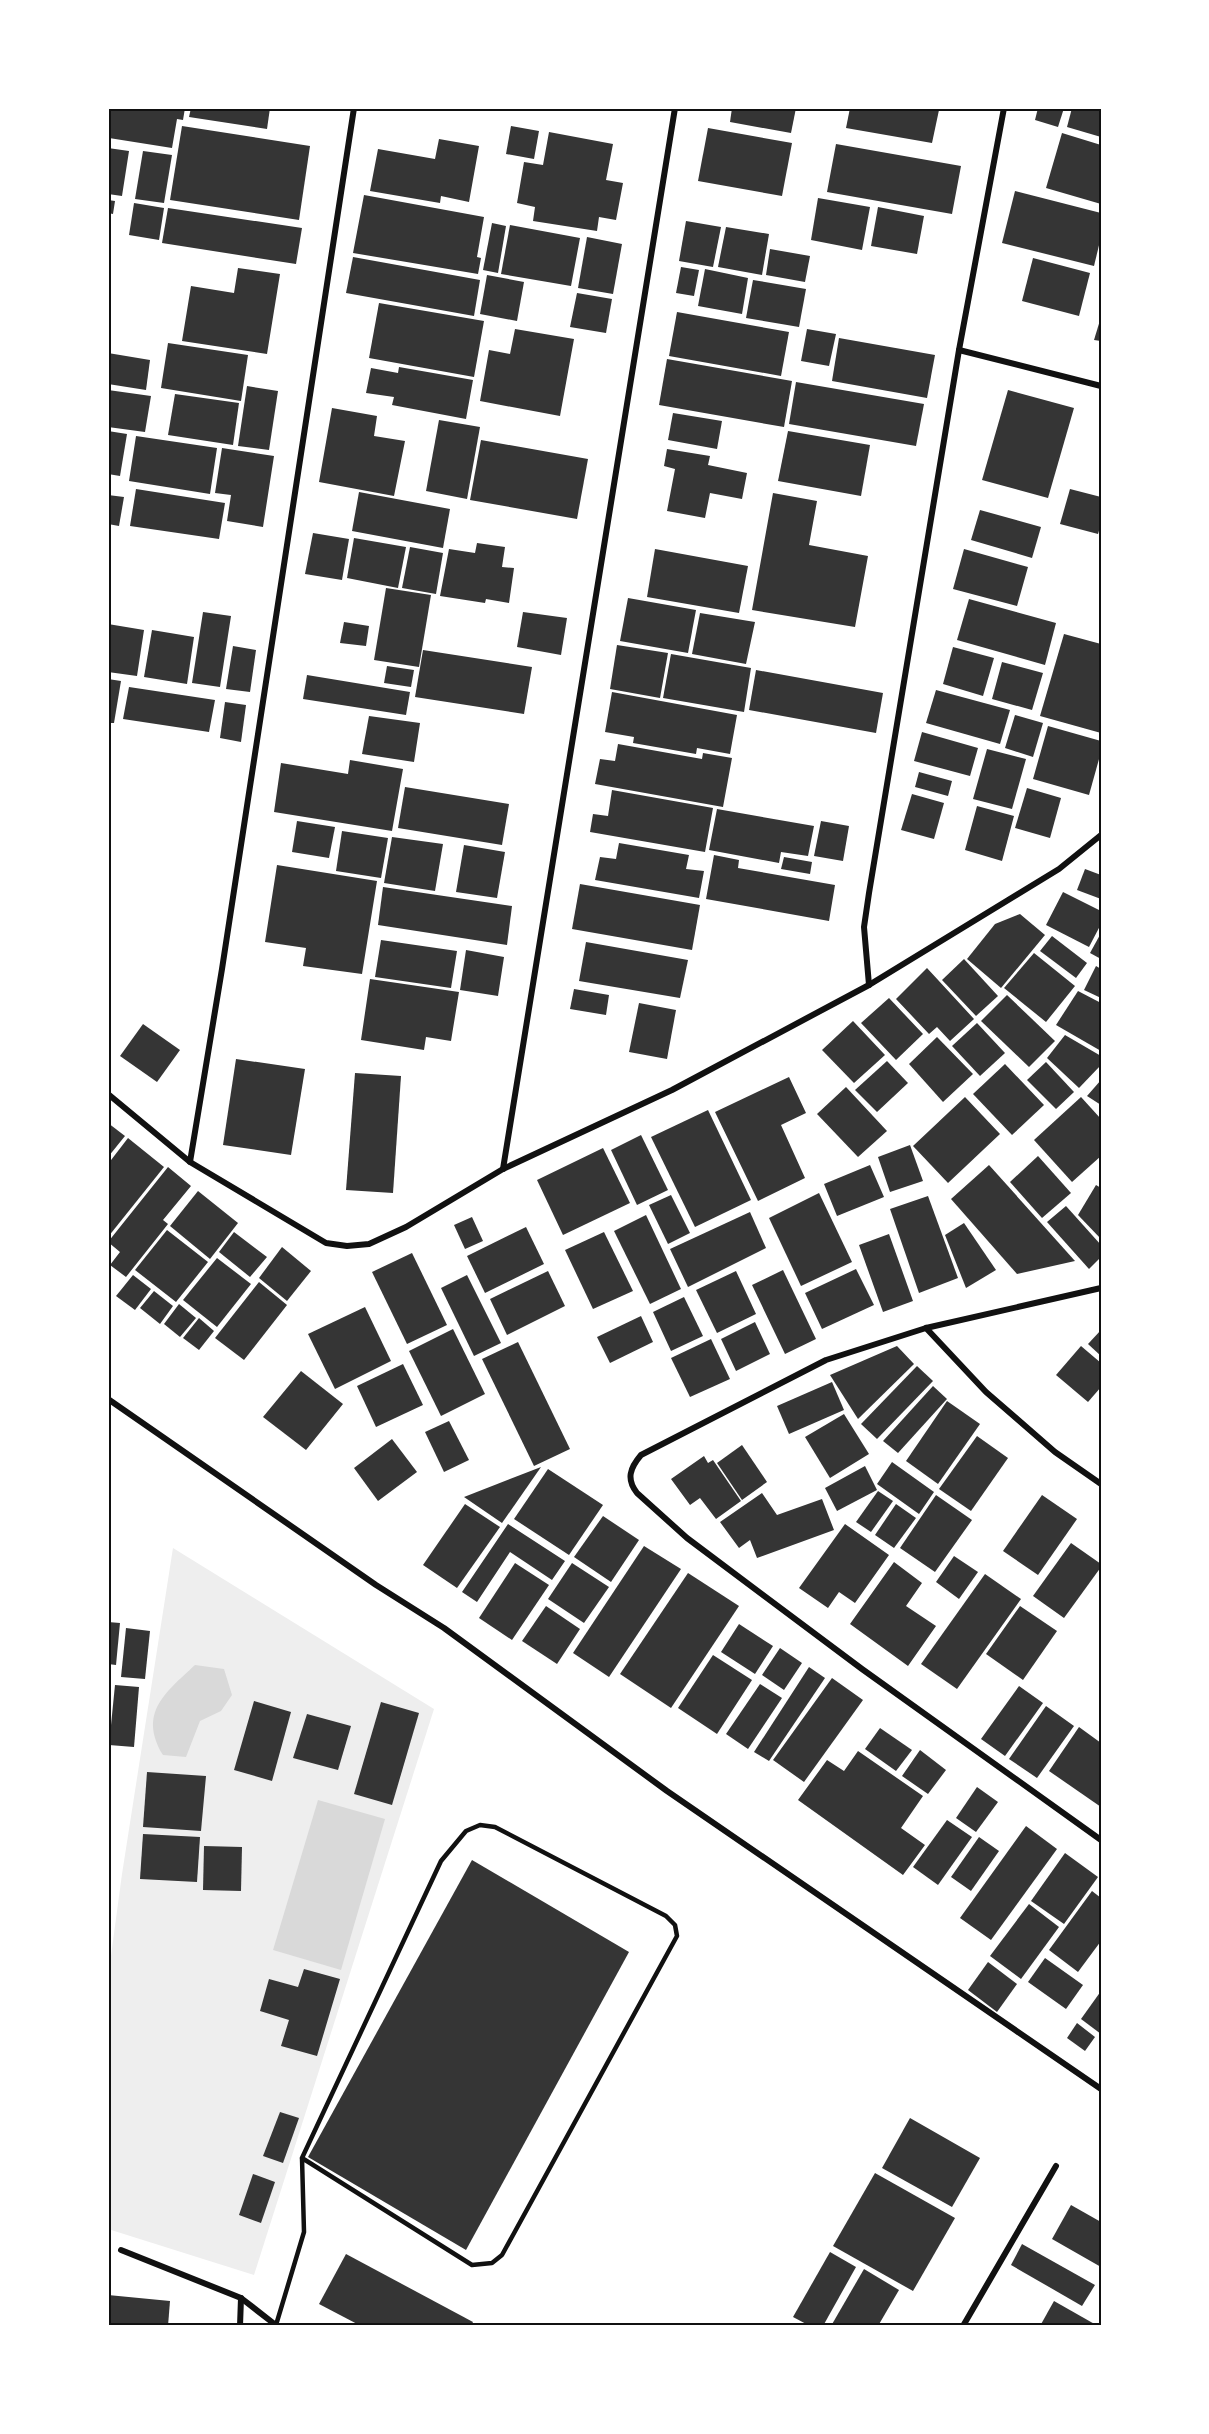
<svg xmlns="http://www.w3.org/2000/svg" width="1209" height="2434" font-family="'Libre Baskerville',serif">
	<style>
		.green { fill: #eee }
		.water { fill: #d9d9d9 }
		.building { fill: #353535 }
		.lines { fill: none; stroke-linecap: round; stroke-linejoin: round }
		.service { stroke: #111; stroke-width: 4.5 }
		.minor { stroke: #111; stroke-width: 6 }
		.neatline { fill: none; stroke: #111; stroke-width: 2 }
	</style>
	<rect width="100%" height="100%" fill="#fff"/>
	<!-- green -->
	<path class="green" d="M173 1548 434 1709 254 2275 108 2229V1978L122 1874Z"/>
	<!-- water -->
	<g class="water">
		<path d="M195 1665 224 1669 232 1695 221 1711 200 1721 186 1757 163 1755C138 1713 165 1693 195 1665Z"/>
		<path d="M318 1800 385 1819 341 1970 273 1950Z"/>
	</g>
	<!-- building -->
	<g class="building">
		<path d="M108 108H185L183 120 177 119 172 148 109 138Z"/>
		<path d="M191 108H270L267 129 189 117Z"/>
		<path d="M732 108H796L791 133 730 122Z"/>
		<path d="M850 108 939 110 932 143 846 128Z"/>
		<path d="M1038 108H1064L1058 127 1035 120Z"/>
		<path d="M1072 108H1101V137L1067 127Z"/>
		<path d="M182 126 310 146 299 220 170 200Z"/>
		<path d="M511 126 539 131 534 159 506 154Z"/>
		<path d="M708 128 792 143 782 196 698 181Z"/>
		<path d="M549 132 613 144 606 180 623 183 616 220 599 217 597 231 533 221 535 207 517 203 524 162 543 165Z"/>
		<path d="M1062 133 1101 145V204L1046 188Z"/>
		<path d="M439 139 479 146 469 202 441 196 440 203 370 191 378 149 435 159Z"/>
		<path d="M836 144 961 166 952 214 827 192Z"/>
		<path d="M108 148 129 151 122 196 108 194Z"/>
		<path d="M143 151 172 155 164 203 135 199Z"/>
		<path d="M1015 191 1101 213V237L1094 266 1002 243Z"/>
		<path d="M364 195 484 217 477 257 481 258 478 274 353 253Z"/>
		<path d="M818 198 870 207 862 250 811 240Z"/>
		<path d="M108 200 115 201 113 214 108 213Z"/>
		<path d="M134 203 164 208 159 240 129 235Z"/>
		<path d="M878 207 924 216 917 254 871 246Z"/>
		<path d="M168 208 302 228 296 264 162 243Z"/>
		<path d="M686 221 721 227 713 267 679 261Z"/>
		<path d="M492 223 506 226 498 273 483 270Z"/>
		<path d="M510 225 580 238 571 286 501 274Z"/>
		<path d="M726 227 769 234 762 275 718 267Z"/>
		<path d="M587 237 622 244 613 294 578 288Z"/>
		<path d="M770 249 810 256 805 282 766 275Z"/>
		<path d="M353 257 480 280 474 316 346 293Z"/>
		<path d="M1033 258 1090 273 1079 316 1022 301Z"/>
		<path d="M681 267 699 270 694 296 676 293Z"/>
		<path d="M238 268 280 274 267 354 182 341 191 286 234 293Z"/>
		<path d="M705 269 748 278 742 314 698 306Z"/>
		<path d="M487 275 524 282 517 321 480 314Z"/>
		<path d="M753 280 806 289 799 327 746 318Z"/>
		<path d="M577 293 612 299 606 333 570 327Z"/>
		<path d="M379 303 484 321 474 377 369 358Z"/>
		<path d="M677 312 789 332 781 376 669 356Z"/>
		<path d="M1101 317V341L1094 340Z"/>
		<path d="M515 329 574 339 560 416 480 401 489 350 510 354Z"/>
		<path d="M807 329 836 334 829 366 801 361Z"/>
		<path d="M839 338 935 355 927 398 832 381Z"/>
		<path d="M168 343 248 355 241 401 161 388Z"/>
		<path d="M108 353 150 360 146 390 108 384Z"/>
		<path d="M667 359 792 381 784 427 659 405Z"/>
		<path d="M399 367 473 380 466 419 392 405 394 397 366 393 371 368 398 373Z"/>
		<path d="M796 382 924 404 916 446 789 424Z"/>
		<path d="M247 386 278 391 269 450 238 446Z"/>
		<path d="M108 390 151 396 145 432 108 427Z"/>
		<path d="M1008 390 1074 408 1048 498 982 480Z"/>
		<path d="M175 394 239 403 233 445 168 435Z"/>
		<path d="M332 408 377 416 374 436 405 441 394 496 319 482Z"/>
		<path d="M673 413 722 421 717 449 668 440Z"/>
		<path d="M439 420 480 427 467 499 426 491Z"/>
		<path d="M108 431 127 434 120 476 108 474Z"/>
		<path d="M788 431 870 445 861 496 778 481Z"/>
		<path d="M136 436 217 448 210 494 129 481Z"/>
		<path d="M481 440 588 459 577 519 470 500Z"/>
		<path d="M222 448 274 456 263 527 227 521 231 495 215 493Z"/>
		<path d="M667 449 710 456 708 465 747 473 742 499 710 493 705 518 667 511 675 469 664 466Z"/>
		<path d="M136 489 225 503 219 539 130 526Z"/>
		<path d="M1070 489 1101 497V524L1098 534 1060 524Z"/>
		<path d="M359 492 450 509 443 548 352 531Z"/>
		<path d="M773 493 817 501 809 545 868 556 855 627 752 610Z"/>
		<path d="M108 495 124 497 119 526 108 524Z"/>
		<path d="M980 510 1041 527 1032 558 971 540Z"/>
		<path d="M313 533 349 539 342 580 305 574Z"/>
		<path d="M354 538 406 547 398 588 347 578Z"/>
		<path d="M477 543 505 547 502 567 514 568 509 603 486 599 485 603 440 596 449 549 475 553Z"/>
		<path d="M410 547 443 553 436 594 402 588Z"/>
		<path d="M655 549 748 566 739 613 647 597Z"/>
		<path d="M964 549 1028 567 1017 606 953 589Z"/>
		<path d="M386 588 431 595 419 667 374 660Z"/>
		<path d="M628 598 696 610 688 653 620 641Z"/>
		<path d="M969 599 1056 623 1045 665 957 640Z"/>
		<path d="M203 612 231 616 220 687 192 683Z"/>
		<path d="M523 612 567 618 561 655 517 647Z"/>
		<path d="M700 613 755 622 746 664 692 654Z"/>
		<path d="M344 622 369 626 366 646 340 643Z"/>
		<path d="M108 624 144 630 137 676 108 672Z"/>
		<path d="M152 630 194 637 187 684 144 677Z"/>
		<path d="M1064 634 1101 644V733L1040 716Z"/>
		<path d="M617 645 668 653 660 698 610 689Z"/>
		<path d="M233 646 256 650 250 692 226 689Z"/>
		<path d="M953 647 994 658 983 696 943 684Z"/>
		<path d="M423 650 532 667 524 714 415 697Z"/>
		<path d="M671 654 751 668 744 712 663 698Z"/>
		<path d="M1002 662 1043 673 1032 710 992 699Z"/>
		<path d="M387 666 414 670 411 687 384 683Z"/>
		<path d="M756 670 883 693 876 733 749 710Z"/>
		<path d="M307 675 410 692 406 715 303 699Z"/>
		<path d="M108 679 121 681 114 723H108Z"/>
		<path d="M129 687 215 700 209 732 123 719Z"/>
		<path d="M936 690 1010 710 1000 744 926 723Z"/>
		<path d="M612 692 737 715 730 754 697 748 696 754 633 743 634 737 605 732Z"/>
		<path d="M225 702 246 705 241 742 220 738Z"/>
		<path d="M1015 715 1043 723 1033 757 1005 748Z"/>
		<path d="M369 716 420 723 414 762 362 754Z"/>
		<path d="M1048 726 1101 741V752L1089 795 1033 779Z"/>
		<path d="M922 732 978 748 970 776 914 761Z"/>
		<path d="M618 744 702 759 703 753 732 758 723 807 595 784 600 759 615 761Z"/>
		<path d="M987 749 1026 759 1012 809 973 799Z"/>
		<path d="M350 760 403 769 392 831 274 812 281 763 348 774Z"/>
		<path d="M919 772 952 781 948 796 915 787Z"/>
		<path d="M405 787 509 804 502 845 398 828Z"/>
		<path d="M1027 788 1061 798 1050 838 1015 828Z"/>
		<path d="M612 790 713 808 705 852 590 832 593 814 608 816Z"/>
		<path d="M912 794 944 803 934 839 901 830Z"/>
		<path d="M977 806 1014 816 1002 861 965 850Z"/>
		<path d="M717 809 814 826 808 856 781 852 779 863 709 850Z"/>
		<path d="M297 821 335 827 329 858 292 852Z"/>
		<path d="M821 821 849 826 843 861 814 856Z"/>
		<path d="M342 831 388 838 381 878 336 871Z"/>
		<path d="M392 837 443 844 435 891 384 883Z"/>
		<path d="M619 843 689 855 686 869 704 871 699 898 595 880 600 857 616 859Z"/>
		<path d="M464 845 505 852 497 898 456 892Z"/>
		<path d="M714 855 739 860 738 868 835 885 829 921 706 899Z"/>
		<path d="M784 857 812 862 810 874 781 869Z"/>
		<path d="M277 865 377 881 362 974 303 966 306 948 265 942Z"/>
		<path d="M1085 869 1101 875V899L1077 890Z"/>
		<path d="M580 884 700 905 692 950 572 929Z"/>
		<path d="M383 887 512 906 507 945 378 925Z"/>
		<path d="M1063 892 1101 911V924L1089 947 1046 925Z"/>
		<path d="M1020 914 1045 935 1001 988 967 959 995 924Z"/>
		<path d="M1101 933V959L1090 953Z"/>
		<path d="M1052 936 1087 963 1076 978 1040 951Z"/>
		<path d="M381 940 457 951 451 988 375 977Z"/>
		<path d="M586 942 688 960 680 998 579 981Z"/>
		<path d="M466 950 504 957 498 996 460 990Z"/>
		<path d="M1034 953 1075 986 1046 1022 1004 988Z"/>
		<path d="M964 959 998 996 976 1016 942 980Z"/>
		<path d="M1096 966 1101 969V998L1084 990Z"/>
		<path d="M927 968 974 1019 950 1041 937 1027 929 1034 896 999Z"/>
		<path d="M370 979 459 992 451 1041 426 1037 424 1050 361 1040Z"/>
		<path d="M574 989 609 995 606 1015 570 1009Z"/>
		<path d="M1078 991 1101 1003V1051L1056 1025Z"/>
		<path d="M1007 995 1055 1041 1029 1067 981 1021Z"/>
		<path d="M889 998 923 1034 896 1060 861 1023Z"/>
		<path d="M639 1003 676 1010 667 1059 629 1052Z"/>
		<path d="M853 1021 885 1055 854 1083 822 1050Z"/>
		<path d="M977 1023 1005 1053 980 1076 952 1046Z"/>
		<path d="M143 1024 180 1050 157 1082 120 1056Z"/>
		<path d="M1065 1035 1101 1056V1065L1079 1088 1047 1058Z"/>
		<path d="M937 1037 973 1074 943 1102 909 1064Z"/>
		<path d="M236 1059 305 1069 291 1155 223 1145Z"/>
		<path d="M887 1061 908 1083 877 1112 855 1090Z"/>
		<path d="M1046 1062 1074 1092 1056 1109 1027 1080Z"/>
		<path d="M1005 1064 1044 1105 1012 1135 973 1094Z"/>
		<path d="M355 1073 401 1076 393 1193 346 1190Z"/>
		<path d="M789 1077 806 1113 781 1125 805 1178 758 1201 715 1112Z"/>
		<path d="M1101 1080V1105L1087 1096Z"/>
		<path d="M846 1087 887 1131 858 1157 817 1114Z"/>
		<path d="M965 1097 1000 1134 948 1183 913 1146Z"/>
		<path d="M1081 1097 1101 1119V1156L1072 1182 1034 1140Z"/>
		<path d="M708 1110 751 1200 695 1227 651 1137Z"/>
		<path d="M108 1123 125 1136 108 1157Z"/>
		<path d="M641 1135 668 1190 637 1205 611 1150Z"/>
		<path d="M128 1138 164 1167 108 1237V1164Z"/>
		<path d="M910 1145 923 1181 890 1192 878 1157Z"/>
		<path d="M603 1148 630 1203 563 1235 537 1180Z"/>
		<path d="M1038 1156 1071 1193 1042 1218 1010 1182Z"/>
		<path d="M870 1165 884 1197 837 1216 824 1184Z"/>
		<path d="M989 1165 1075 1261 1017 1274 951 1199Z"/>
		<path d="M168 1167 191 1186 163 1220 168 1224 126 1277 110 1265 120 1252 108 1242Z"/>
		<path d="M1096 1185 1101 1188V1239L1078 1215Z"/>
		<path d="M198 1191 238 1223 210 1259 170 1226Z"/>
		<path d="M819 1193 852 1262 801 1286 769 1218Z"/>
		<path d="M671 1195 690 1233 668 1244 649 1205Z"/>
		<path d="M928 1196 958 1278 919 1293 890 1209Z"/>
		<path d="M1066 1206 1101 1245V1257L1089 1269 1047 1222Z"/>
		<path d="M750 1212 766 1248 688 1287 670 1249Z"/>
		<path d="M646 1215 681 1289 650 1304 614 1231Z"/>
		<path d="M472 1217 483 1241 465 1249 454 1225Z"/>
		<path d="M964 1223 996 1270 966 1288 945 1235Z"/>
		<path d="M526 1227 544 1264 485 1293 467 1256Z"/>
		<path d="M167 1230 208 1262 176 1302 135 1270Z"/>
		<path d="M234 1232 267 1257 250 1277 219 1252Z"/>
		<path d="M604 1232 633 1291 593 1309 565 1250Z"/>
		<path d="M889 1234 913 1301 883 1312 859 1245Z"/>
		<path d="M282 1247 311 1271 287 1301 259 1278Z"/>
		<path d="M412 1253 447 1325 407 1344 372 1272Z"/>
		<path d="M217 1258 251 1284 217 1327 183 1300Z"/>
		<path d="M856 1269 874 1305 822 1329 805 1293Z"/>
		<path d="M783 1270 816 1339 785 1354 752 1285Z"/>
		<path d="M548 1271 565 1306 507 1335 490 1299Z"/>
		<path d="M736 1271 756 1314 717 1333 696 1290Z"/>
		<path d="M133 1275 151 1289 135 1310 116 1296Z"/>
		<path d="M467 1275 501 1343 474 1356 441 1288Z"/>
		<path d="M259 1282 287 1305 244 1360 215 1338Z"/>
		<path d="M154 1291 173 1306 160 1324 140 1308Z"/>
		<path d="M684 1297 703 1336 671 1351 653 1312Z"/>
		<path d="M179 1304 196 1318 180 1337 164 1324Z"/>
		<path d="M365 1307 391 1361 335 1389 308 1334Z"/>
		<path d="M641 1316 653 1342 610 1363 597 1337Z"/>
		<path d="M199 1318 214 1331 199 1350 183 1338Z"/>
		<path d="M755 1322 770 1354 736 1371 721 1339Z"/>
		<path d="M453 1329 485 1394 441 1416 409 1351Z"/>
		<path d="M1101 1330V1356L1088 1344Z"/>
		<path d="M711 1339 730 1379 690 1397 671 1358Z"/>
		<path d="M518 1342 570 1449 534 1466 482 1359Z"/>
		<path d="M897 1346 914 1364 858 1419 830 1375Z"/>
		<path d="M1081 1346 1101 1363V1387L1088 1402 1056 1375Z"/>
		<path d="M403 1364 423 1405 376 1427 357 1386Z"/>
		<path d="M917 1366 933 1381 877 1439 861 1424Z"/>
		<path d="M301 1371 343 1404 306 1450 263 1417Z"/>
		<path d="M832 1382 844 1410 789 1434 777 1406Z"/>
		<path d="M933 1386 947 1399 898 1453 883 1441Z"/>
		<path d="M947 1401 980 1424 938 1484 906 1461Z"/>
		<path d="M844 1414 869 1454 830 1478 805 1437Z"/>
		<path d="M449 1421 469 1460 444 1472 425 1432Z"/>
		<path d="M977 1436 1008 1458 971 1511 939 1489Z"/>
		<path d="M392 1439 417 1472 378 1501 354 1468Z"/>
		<path d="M742 1445 767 1482 742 1500 717 1463Z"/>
		<path d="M704 1456 708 1463 713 1460 741 1501 716 1519 700 1498 690 1505 671 1479Z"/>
		<path d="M892 1462 934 1492 919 1514 877 1484Z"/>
		<path d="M865 1466 877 1490 837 1511 825 1488Z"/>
		<path d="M541 1467 502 1523 464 1497Z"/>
		<path d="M548 1469 603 1505 569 1555 514 1519Z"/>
		<path d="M878 1491 893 1501 871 1532 856 1522Z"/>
		<path d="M762 1493 777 1515 822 1499 834 1530 757 1558 750 1540 739 1548 720 1522Z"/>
		<path d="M936 1495 972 1520 935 1572 900 1548Z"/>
		<path d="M1042 1495 1077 1519 1038 1575 1003 1551Z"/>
		<path d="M465 1504 500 1527 457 1588 423 1565Z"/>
		<path d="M896 1504 916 1518 894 1548 875 1535Z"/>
		<path d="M603 1516 639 1540 611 1582 574 1557Z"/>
		<path d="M508 1524 565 1561 552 1580 510 1552 477 1602 462 1592Z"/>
		<path d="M845 1524 889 1555 855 1603 839 1592 828 1608 799 1588Z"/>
		<path d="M1071 1543 1101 1564V1567L1064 1618 1033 1596Z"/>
		<path d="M644 1546 681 1569 609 1677 573 1653Z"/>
		<path d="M954 1556 978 1572 959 1599 936 1582Z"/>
		<path d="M894 1562 922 1583 906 1606 936 1626 908 1666 850 1624Z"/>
		<path d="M515 1563 549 1585 512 1640 479 1618Z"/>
		<path d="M572 1563 609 1587 584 1623 548 1599Z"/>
		<path d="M688 1573 739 1606 671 1708 620 1674Z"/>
		<path d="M985 1574 1021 1599 957 1689 921 1664Z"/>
		<path d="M546 1606 580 1629 557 1664 522 1641Z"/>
		<path d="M1020 1606 1057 1631 1023 1680 986 1654Z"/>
		<path d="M108 1622 120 1623 116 1665 108 1664Z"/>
		<path d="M739 1624 773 1646 755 1674 721 1652Z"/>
		<path d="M126 1628 150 1631 145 1679 121 1677Z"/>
		<path d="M780 1648 802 1663 784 1690 762 1675Z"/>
		<path d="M713 1655 752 1680 717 1734 678 1708Z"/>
		<path d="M809 1667 825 1678 769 1761 754 1752Z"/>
		<path d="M832 1678 863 1700 804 1782 773 1760Z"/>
		<path d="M760 1684 782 1698 748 1749 726 1734Z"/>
		<path d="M115 1685 139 1687 134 1747 109 1745Z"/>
		<path d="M1019 1686 1043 1703 1005 1756 981 1739Z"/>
		<path d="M254 1701 291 1712 272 1781 234 1770Z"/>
		<path d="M381 1702 419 1713 392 1805 354 1794Z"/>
		<path d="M1046 1706 1074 1726 1037 1778 1009 1759Z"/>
		<path d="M307 1714 351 1726 338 1770 293 1758Z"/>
		<path d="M1079 1727 1101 1743V1807L1049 1771Z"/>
		<path d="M880 1728 912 1750 896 1771 865 1749Z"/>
		<path d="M920 1750 946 1770 928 1794 902 1776Z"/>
		<path d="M858 1751 923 1796 901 1828 925 1845 903 1875 798 1800 827 1760 844 1771Z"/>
		<path d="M147 1772 206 1776 201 1831 143 1827Z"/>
		<path d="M977 1787 998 1802 976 1832 956 1818Z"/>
		<path d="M947 1820 972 1837 938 1885 913 1867Z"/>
		<path d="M1026 1826 1057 1849 991 1940 960 1918Z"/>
		<path d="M143 1834 200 1837 197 1882 140 1879Z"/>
		<path d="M979 1837 999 1851 971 1891 951 1877Z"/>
		<path d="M204 1846 242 1847 241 1891 203 1890Z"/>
		<path d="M1065 1853 1098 1877 1064 1924 1031 1901Z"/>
		<path d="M472 1860 629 1952 466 2250 308 2157Z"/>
		<path d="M1092 1891 1101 1898V1941L1078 1972 1049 1950Z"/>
		<path d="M1029 1904 1059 1927 1021 1979 990 1956Z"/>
		<path d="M1045 1958 1083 1985 1066 2009 1028 1982Z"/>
		<path d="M988 1962 1017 1984 997 2012 968 1990Z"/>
		<path d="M304 1969 340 1979 317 2056 281 2046 289 2020 260 2011 269 1979 298 1987Z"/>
		<path d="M1101 1991V2034L1081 2019Z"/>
		<path d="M1077 2023 1095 2037 1085 2051 1067 2038Z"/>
		<path d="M280 2112 299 2118 283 2163 263 2156Z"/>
		<path d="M910 2118 980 2158 952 2207 882 2168Z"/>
		<path d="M875 2173 955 2218 913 2291 833 2246Z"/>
		<path d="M253 2174 275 2182 261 2223 239 2215Z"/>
		<path d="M1071 2205 1101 2222V2267L1052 2239Z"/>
		<path d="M1022 2244 1095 2285 1082 2306 1011 2265Z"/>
		<path d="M830 2252 856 2267 823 2326H810L793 2317Z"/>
		<path d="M346 2254 473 2322 471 2326H361L319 2304Z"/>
		<path d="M864 2269 899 2290 878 2326H831Z"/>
		<path d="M108 2295 170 2301 168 2326H108Z"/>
		<path d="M1054 2301 1098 2326H1040Z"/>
	</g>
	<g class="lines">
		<!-- service -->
		<path class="service" d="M276 2325 304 2232 302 2158 441 1861 466 1831 480 1825 495 1827 666 1916 675 1925 677 1936 502 2255 492 2263 472 2265 302 2158"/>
		<!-- minor -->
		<g class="minor">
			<path d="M959 350 1101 386"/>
			<path d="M869 985 864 927 869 893 959 350 1004 108"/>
			<path d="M108 1094 190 1162 326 1243 347 1246 369 1244 406 1227 503 1169 672 1090 869 985 1059 869 1101 835"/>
			<path d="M190 1162 222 969 354 108"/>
			<path d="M503 1169 675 108"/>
			<path d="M1101 1288 926 1328 826 1360 641 1455C630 1468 626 1479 637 1493L687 1538 862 1669 1101 1840"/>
			<path d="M926 1328 986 1392 1055 1452 1101 1484"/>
			<path d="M108 1399 376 1585 444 1628 667 1791 1101 2089"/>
			<path d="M121 2250 241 2298 277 2326"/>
			<path d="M240 2326 241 2298"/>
			<path d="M963 2326 1056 2166"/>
		</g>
	</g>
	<!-- border -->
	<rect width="1209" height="2434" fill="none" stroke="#ffffff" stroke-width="219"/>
	<rect x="110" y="110" width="990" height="2214" class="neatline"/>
</svg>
